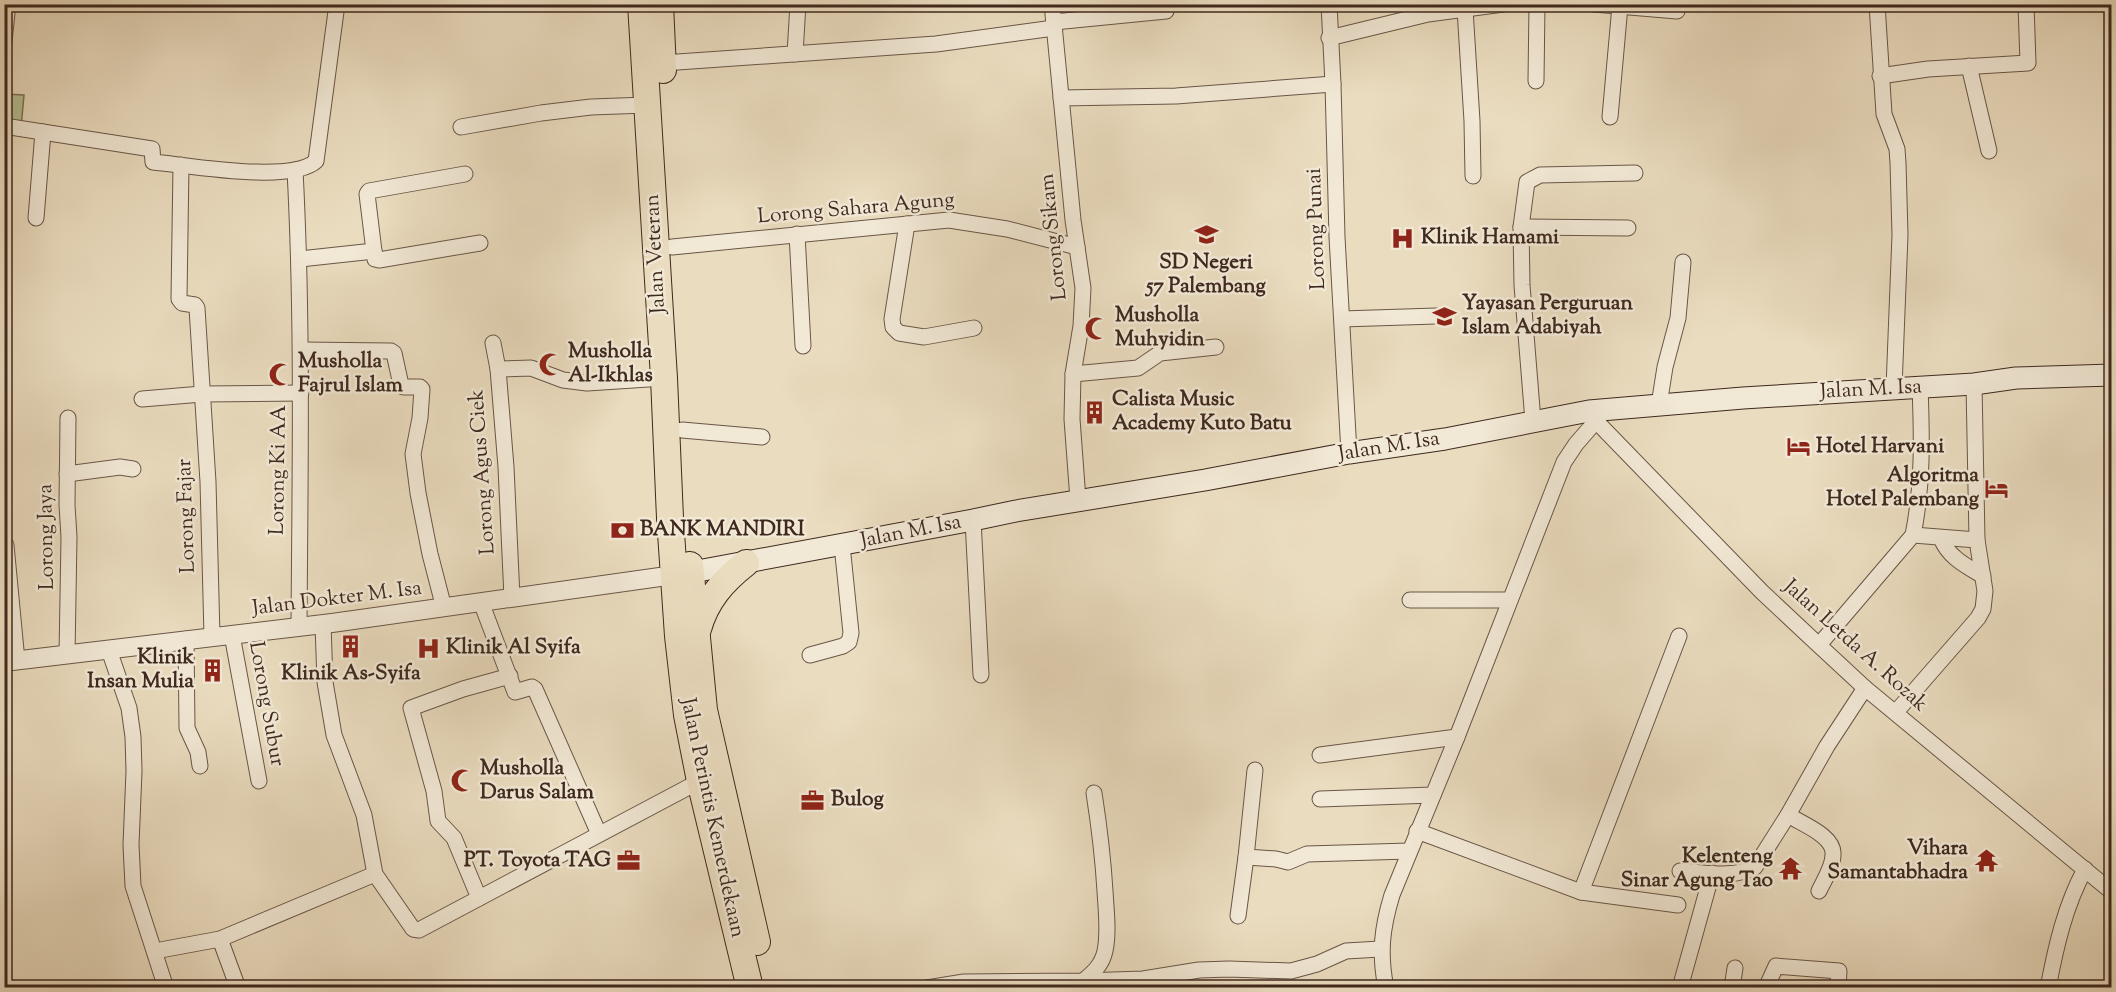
<svg xmlns="http://www.w3.org/2000/svg" width="2116" height="992" font-family="'Sorts Mill Goudy',serif">
	<style>
		.green { fill: #b6c093; stroke: #7a7459; stroke-width: 1.5 }
		.lines { fill: none; stroke-linecap: round; stroke-linejoin: round }
		.stream { stroke: #758174; stroke-width: 4.5 }
		.minor-casing { stroke: #6a5647; stroke-width: 17 }
		.tertiary-casing { stroke: #6a5647; stroke-width: 20 }
		.secondary-casing { stroke: #3f291f; stroke-width: 23 }
		.trunk-casing { stroke: #3f291f; stroke-width: 28 }
		.minor { stroke: #f1e8d5; stroke-width: 15 }
		.tertiary { stroke: #f1e8d5; stroke-width: 18 }
		.secondary { stroke: #f1e8d5; stroke-width: 21 }
		.trunk { stroke: #eadcbf; stroke-width: 26 }
		.labels { text-anchor: middle; dominant-baseline: central; stroke-width: 5; stroke-linejoin: round; paint-order: stroke }
		.street-label { font-size: 21px; fill: #3f291f; stroke: #f1e8d5 }
		.poi-label { font-size: 21px; font-weight: bold; fill: #3f291f; stroke: #f1e8d5; text-anchor: start }
	</style>
	<rect width="100%" height="100%" fill="#eadcbf"/>
	<filter id="stains"><feTurbulence type="fractalNoise" baseFrequency=".00333" numOctaves="4"/><feColorMatrix values="0 0 0 0 .2 0 0 0 0 .09 0 0 0 0 .02 0 0 0 .5 -.17"/></filter>
	<radialGradient id="worn" r=".72"><stop offset=".6" stop-color="#630" stop-opacity="0"/><stop offset="1" stop-color="#630" stop-opacity=".3"/></radialGradient>
	<!-- green -->
	<path class="green" d="M5 94 24 95 21 128 7 125V118L5 117Z"/>
	<g class="lines">
		<!-- stream -->
		<path class="stream" d="M4 218 9 229"/>
		<defs>
			<g id="minor">
				<path d="M1052 4 1073 220 1083 288 1081 326 1073 374 1072 419 1078 500"/>
				<path d="M1329 4 1333 84 1337 237 1349 453"/>
				<path d="M1594 4 1677 11"/>
				<path d="M1877 4 1884 114 1897 149 1898 163 1900 235 1894 388"/>
				<path d="M1465 9 1472 121 1473 176"/>
				<path d="M1054 22 1166 11"/>
				<path d="M1329 38 1428 14 1503 4"/>
				<path d="M4 41 8 4"/>
				<path d="M795 54 798 4"/>
				<path d="M663 63 936 44 1054 28"/>
				<path d="M1969 66 1989 151"/>
				<path d="M1880 76 1928 69 2028 63 2026 4"/>
				<path d="M1536 81 1537 4"/>
				<path d="M1061 98 1176 96 1333 84"/>
				<path d="M1610 117 1620 6"/>
				<path d="M4 126 152 149 153 162C187 165 291 184 316 161L337 4"/>
				<path d="M461 127 541 113 591 107 647 105"/>
				<path d="M181 165 179 299 182 303 195 305 197 308 208 482 212 636"/>
				<path d="M295 170C303 323 300 474 299 627"/>
				<path d="M36 218 43 132"/>
				<path d="M907 224 892 319 893 327 899 333 924 337 974 328"/>
				<path d="M1521 227 1628 228"/>
				<path d="M797 234 803 346"/>
				<path d="M672 247 949 220 1007 229 1077 247"/>
				<path d="M374 251 375 259 379 260 480 243"/>
				<path d="M300 259 374 251 367 194 369 191 465 174"/>
				<path d="M1342 319 1436 316"/>
				<path d="M493 343 498 369 506 467 512 598"/>
				<path d="M301 350 391 351 394 353 401 385 403 387H420L422 389 420 418 413 454 418 493 430 554 444 608"/>
				<path d="M498 369 531 368 563 380 587 383 664 378"/>
				<path d="M1073 374 1138 368 1160 353 1216 347"/>
				<path d="M1974 384 1977 540"/>
				<path d="M142 399 202 394 301 393"/>
				<path d="M1659 405 1665 367 1678 318 1683 262"/>
				<path d="M1589 411 1596 421 1762 592 1810 637 1865 688 2112 892"/>
				<path d="M1533 421 1522 285 1521 227 1527 182 1540 175 1635 173"/>
				<path d="M682 430 762 437"/>
				<path d="M67 474 120 467 133 469"/>
				<path d="M973 520 981 675"/>
				<path d="M1941 538C1948 557 1966 566 1983 576"/>
				<path d="M6 545 17 661"/>
				<path d="M1410 600H1510"/>
				<path d="M481 602 515 692 532 687 535 689 599 834"/>
				<path d="M323 624 325 682 334 735 364 815 375 874 413 929 419 930 700 781"/>
				<path d="M232 635 259 781"/>
				<path d="M186 639 187 728 198 752 200 766"/>
				<path d="M1819 645 1913 535C1923 485 1922 437 1920 387"/>
				<path d="M109 650 129 708 133 737 134 771 131 845 133 886 166 988"/>
				<path d="M67 655 69 537 67 505 68 418"/>
				<path d="M810 655 843 646 849 642 851 633 842 545"/>
				<path d="M1896 712 1978 618 1983 609 1985 591 1977 540 1913 535"/>
				<path d="M1320 755 1457 737"/>
				<path d="M1320 799 1433 795"/>
				<path d="M1788 815C1802 824 1835 836 1833 855 1833 867 1824 880 1819 891"/>
				<path d="M1417 831 1581 892 1679 636"/>
				<path d="M1246 857 1276 859 1288 862 1307 854 1409 851"/>
				<path d="M1680 871C1704 872 1732 879 1755 867L1788 815 1827 746 1865 688"/>
				<path d="M1581 892 1678 905"/>
				<path d="M479 898 454 838 438 821 434 791 411 708 463 689 510 676"/>
				<path d="M1238 916 1246 857 1255 770"/>
				<path d="M220 939 238 988"/>
				<path d="M155 951 220 939 375 874"/>
				<path d="M1083 981 1143 979 1199 970 1229 969 1291 971 1317 964 1346 951 1380 949"/>
				<path d="M927 988 964 982 1083 981C1093 973 1102 965 1105 951 1109 932 1106 910 1105 891 1103 858 1099 825 1094 793"/>
				<path d="M1386 988C1379 953 1382 928 1392 895L1457 737 1564 462 1576 444 1596 421"/>
				<path d="M1680 988 1712 873"/>
				<path d="M1732 988 1735 968"/>
				<path d="M1766 988 1776 966 1839 971 1838 988"/>
				<path d="M2048 988C2056 946 2065 906 2085 869"/>
			</g>
			<path id="tertiary" d="M4 662 332 623 674 575"/>
			<path id="secondary" d="M676 575 973 520 1016 511 1205 480 1349 453 1445 439 1589 411 1743 398 1974 384 2016 378 2112 375"/>
			<g id="trunk">
				<path d="M641 4 664 378 670 518 678 636 687 715 700 781 750 988"/>
				<path d="M660 4 663 70"/>
				<path d="M690 565 704 710 757 942"/>
				<path d="M698 629C706 600 723 581 746 563"/>
			</g>
		</defs>
		<!-- minor casing -->
		<use href="#minor" class="minor-casing"/>
		<!-- tertiary casing -->
		<use href="#tertiary" class="tertiary-casing"/>
		<!-- secondary casing -->
		<use href="#secondary" class="secondary-casing"/>
		<!-- trunk casing -->
		<use href="#trunk" class="trunk-casing"/>
		<!-- minor -->
		<use href="#minor" class="minor"/>
		<!-- tertiary -->
		<use href="#tertiary" class="tertiary"/>
		<!-- secondary -->
		<use href="#secondary" class="secondary"/>
		<!-- trunk -->
		<use href="#trunk" class="trunk"/>
	</g>
	<!-- icons -->
	<defs>
		<symbol id="school-bare" viewBox="-9 -9 18 18"><path d="M0-5L7-2L0 1L-7-2ZM-4 1L0 2.5L4 1V4Q0 6-4 4Z" fill="#8f2418" stroke="#f1e8d5" stroke-width="2.5" paint-order="stroke"/></symbol>
		<symbol id="hospital-bare" viewBox="-9 -9 18 18"><path d="M-5-5h3v3.5h4V-5h3V5h-3V1.5h-4V5h-3Z" fill="#8f2418" stroke="#f1e8d5" stroke-width="2.5" paint-order="stroke"/></symbol>
		<symbol id="mosque-bare" viewBox="-9 -9 18 18"><path d="M3.5-4.9A6 6 0 1 0 3.5 4.9A5 5 0 1 1 3.5-4.9Z" fill="#8f2418" stroke="#f1e8d5" stroke-width="2.5" paint-order="stroke"/></symbol>
		<symbol id="building-bare" viewBox="-9 -9 18 18"><path d="M-4-6H4V6H1V3H-1V6H-4ZM-2.5-4.3h1.7v1.8h-1.7ZM.8-4.3h1.7v1.8H.8ZM-2.5-1h1.7V.8h-1.7ZM.8-1h1.7V.8H.8Z" fill="#8f2418" stroke="#f1e8d5" stroke-width="2.5" paint-order="stroke"/></symbol>
		<symbol id="hotel-bare" viewBox="-9 -9 18 18"><path d="M-6-4.5h1.5V1H6V5H4.5V3h-9V5H-6ZM-4 0a1.8 1.8 0 1 1 3.6 0ZM.5 0V-2.5h3Q6-2.5 6 0Z" fill="#8f2418" stroke="#f1e8d5" stroke-width="2.5" paint-order="stroke"/></symbol>
		<symbol id="bank-bare" viewBox="-9 -9 18 18"><path d="M-6-4H6V4H-6ZM0-2.3a2.3 2.3 0 1 0 0 4.6a2.3 2.3 0 1 0 0-4.6Z" fill="#8f2418" stroke="#f1e8d5" stroke-width="2.5" paint-order="stroke"/></symbol>
		<symbol id="office-bare" viewBox="-9 -9 18 18"><path d="M-6-3h4V-5.5h4V-3h4V5H-6ZM-1-4.5V-3h2v-1.5ZM-6 0V1H6V0Z" fill="#8f2418" stroke="#f1e8d5" stroke-width="2.5" paint-order="stroke"/></symbol>
		<symbol id="temple-bare" viewBox="-9 -9 18 18"><path d="M0-6L5-2H3V0L6.5 2.5H4V6H1.5V3h-3V6H-4V2.5H-6.5L-3 0V-2H-5Z" fill="#8f2418" stroke="#f1e8d5" stroke-width="2.5" paint-order="stroke"/></symbol>
	</defs>
	<g fill-rule="evenodd">
		<use href="#school-bare" x="1190" y="218" width="33" height="33"/>
		<use href="#hospital-bare" x="1386" y="222" width="33" height="33"/>
		<use href="#school-bare" x="1428" y="300" width="33" height="33"/>
		<use href="#mosque-bare" x="1080" y="312" width="33" height="33"/>
		<use href="#mosque-bare" x="534" y="348" width="33" height="33"/>
		<use href="#mosque-bare" x="264" y="358" width="33" height="33"/>
		<use href="#building-bare" x="1078" y="396" width="33" height="33"/>
		<use href="#hotel-bare" x="1782" y="430" width="33" height="33"/>
		<use href="#hotel-bare" x="1980" y="472" width="33" height="33"/>
		<use href="#bank-bare" x="606" y="514" width="33" height="33"/>
		<use href="#building-bare" x="334" y="630" width="33" height="33"/>
		<use href="#hospital-bare" x="412" y="632" width="33" height="33"/>
		<use href="#building-bare" x="196" y="654" width="33" height="33"/>
		<use href="#mosque-bare" x="446" y="764" width="33" height="33"/>
		<use href="#office-bare" x="796" y="784" width="33" height="33"/>
		<use href="#office-bare" x="612" y="844" width="33" height="33"/>
		<use href="#temple-bare" x="1970" y="844" width="33" height="33"/>
		<use href="#temple-bare" x="1774" y="852" width="33" height="33"/>
	</g>
	<g class="labels">
		<!-- street labels -->
		<g class="street-label">
			<text transform="translate(856 209) rotate(-5)">Lorong Sahara Agung</text>
			<text transform="translate(1317 229) rotate(-92)">Lorong Punai</text>
			<text transform="translate(1054 237) rotate(-96)">Lorong Sikam</text>
			<text transform="translate(656 254) rotate(-93)">Jalan Veteran</text>
			<text transform="translate(1871 390) rotate(-3)">Jalan M. Isa</text>
			<text transform="translate(1389 447) rotate(-9)">Jalan M. Isa</text>
			<text transform="translate(279 470) rotate(-89)">Lorong Ki AA</text>
			<text transform="translate(483 472) rotate(-94)">Lorong Agus Ciek</text>
			<text transform="translate(187 516) rotate(-92)">Lorong Fajar</text>
			<text transform="translate(911 532) rotate(-11)">Jalan M. Isa</text>
			<text transform="translate(47 537) rotate(-91)">Lorong Jaya</text>
			<text transform="translate(337 599) rotate(-7)">Jalan Dokter M. Isa</text>
			<text transform="translate(1855 646) rotate(42)">Jalan Letda A. Rozak</text>
			<text transform="translate(266 704) rotate(80)">Lorong Subur</text>
			<text transform="translate(712 818) rotate(78)">Jalan Perintis Kemerdekaan</text>
		</g>
		<!-- poi labels -->
		<g class="poi-label">
			<text x="1421" y="238">Klinik Hamami</text>
			<text x="1206" y="263" text-anchor="middle">SD Negeri<tspan x="1206" dy="24">57 Palembang</tspan></text>
			<text x="1462" y="304">Yayasan Perguruan<tspan x="1462" dy="24">Islam Adabiyah</tspan></text>
			<text x="1115" y="316">Musholla<tspan x="1115" dy="24">Muhyidin</tspan></text>
			<text x="568" y="352">Musholla<tspan x="568" dy="24">Al-Ikhlas</tspan></text>
			<text x="298" y="362">Musholla<tspan x="298" dy="24">Fajrul Islam</tspan></text>
			<text x="1112" y="400">Calista Music<tspan x="1112" dy="24">Academy Kuto Batu</tspan></text>
			<text x="1816" y="447">Hotel Harvani</text>
			<text x="1979" y="476" text-anchor="end">Algoritma<tspan x="1979" dy="24">Hotel Palembang</tspan></text>
			<text x="640" y="530">BANK MANDIRI</text>
			<text x="446" y="648">Klinik Al Syifa</text>
			<text x="194" y="658" text-anchor="end">Klinik<tspan x="194" dy="24">Insan Mulia</tspan></text>
			<text x="351" y="674" text-anchor="middle">Klinik As-Syifa</text>
			<text x="480" y="769">Musholla<tspan x="480" dy="24">Darus Salam</tspan></text>
			<text x="831" y="800">Bulog</text>
			<text x="1968" y="849" text-anchor="end">Vihara<tspan x="1968" dy="24">Samantabhadra</tspan></text>
			<text x="1773" y="857" text-anchor="end">Kelenteng<tspan x="1773" dy="24">Sinar Agung Tao</tspan></text>
			<text x="611" y="861" text-anchor="end">PT. Toyota TAG</text>
		</g>
	</g>
	<!-- margin -->
	<rect width="2116" height="992" fill="none" stroke="#eadcbf" stroke-width="24"/>
	<rect x="6" y="6" width="2104" height="980" fill="none" stroke="#3f291f" stroke-width="3"/>
	<rect x="12" y="12" width="2092" height="968" fill="none" stroke="#3f291f" stroke-width="1.5"/>
	<rect width="100%" height="100%" filter="url(#stains)"/>
	<rect width="100%" height="100%" fill="url(#worn)"/>
</svg>
